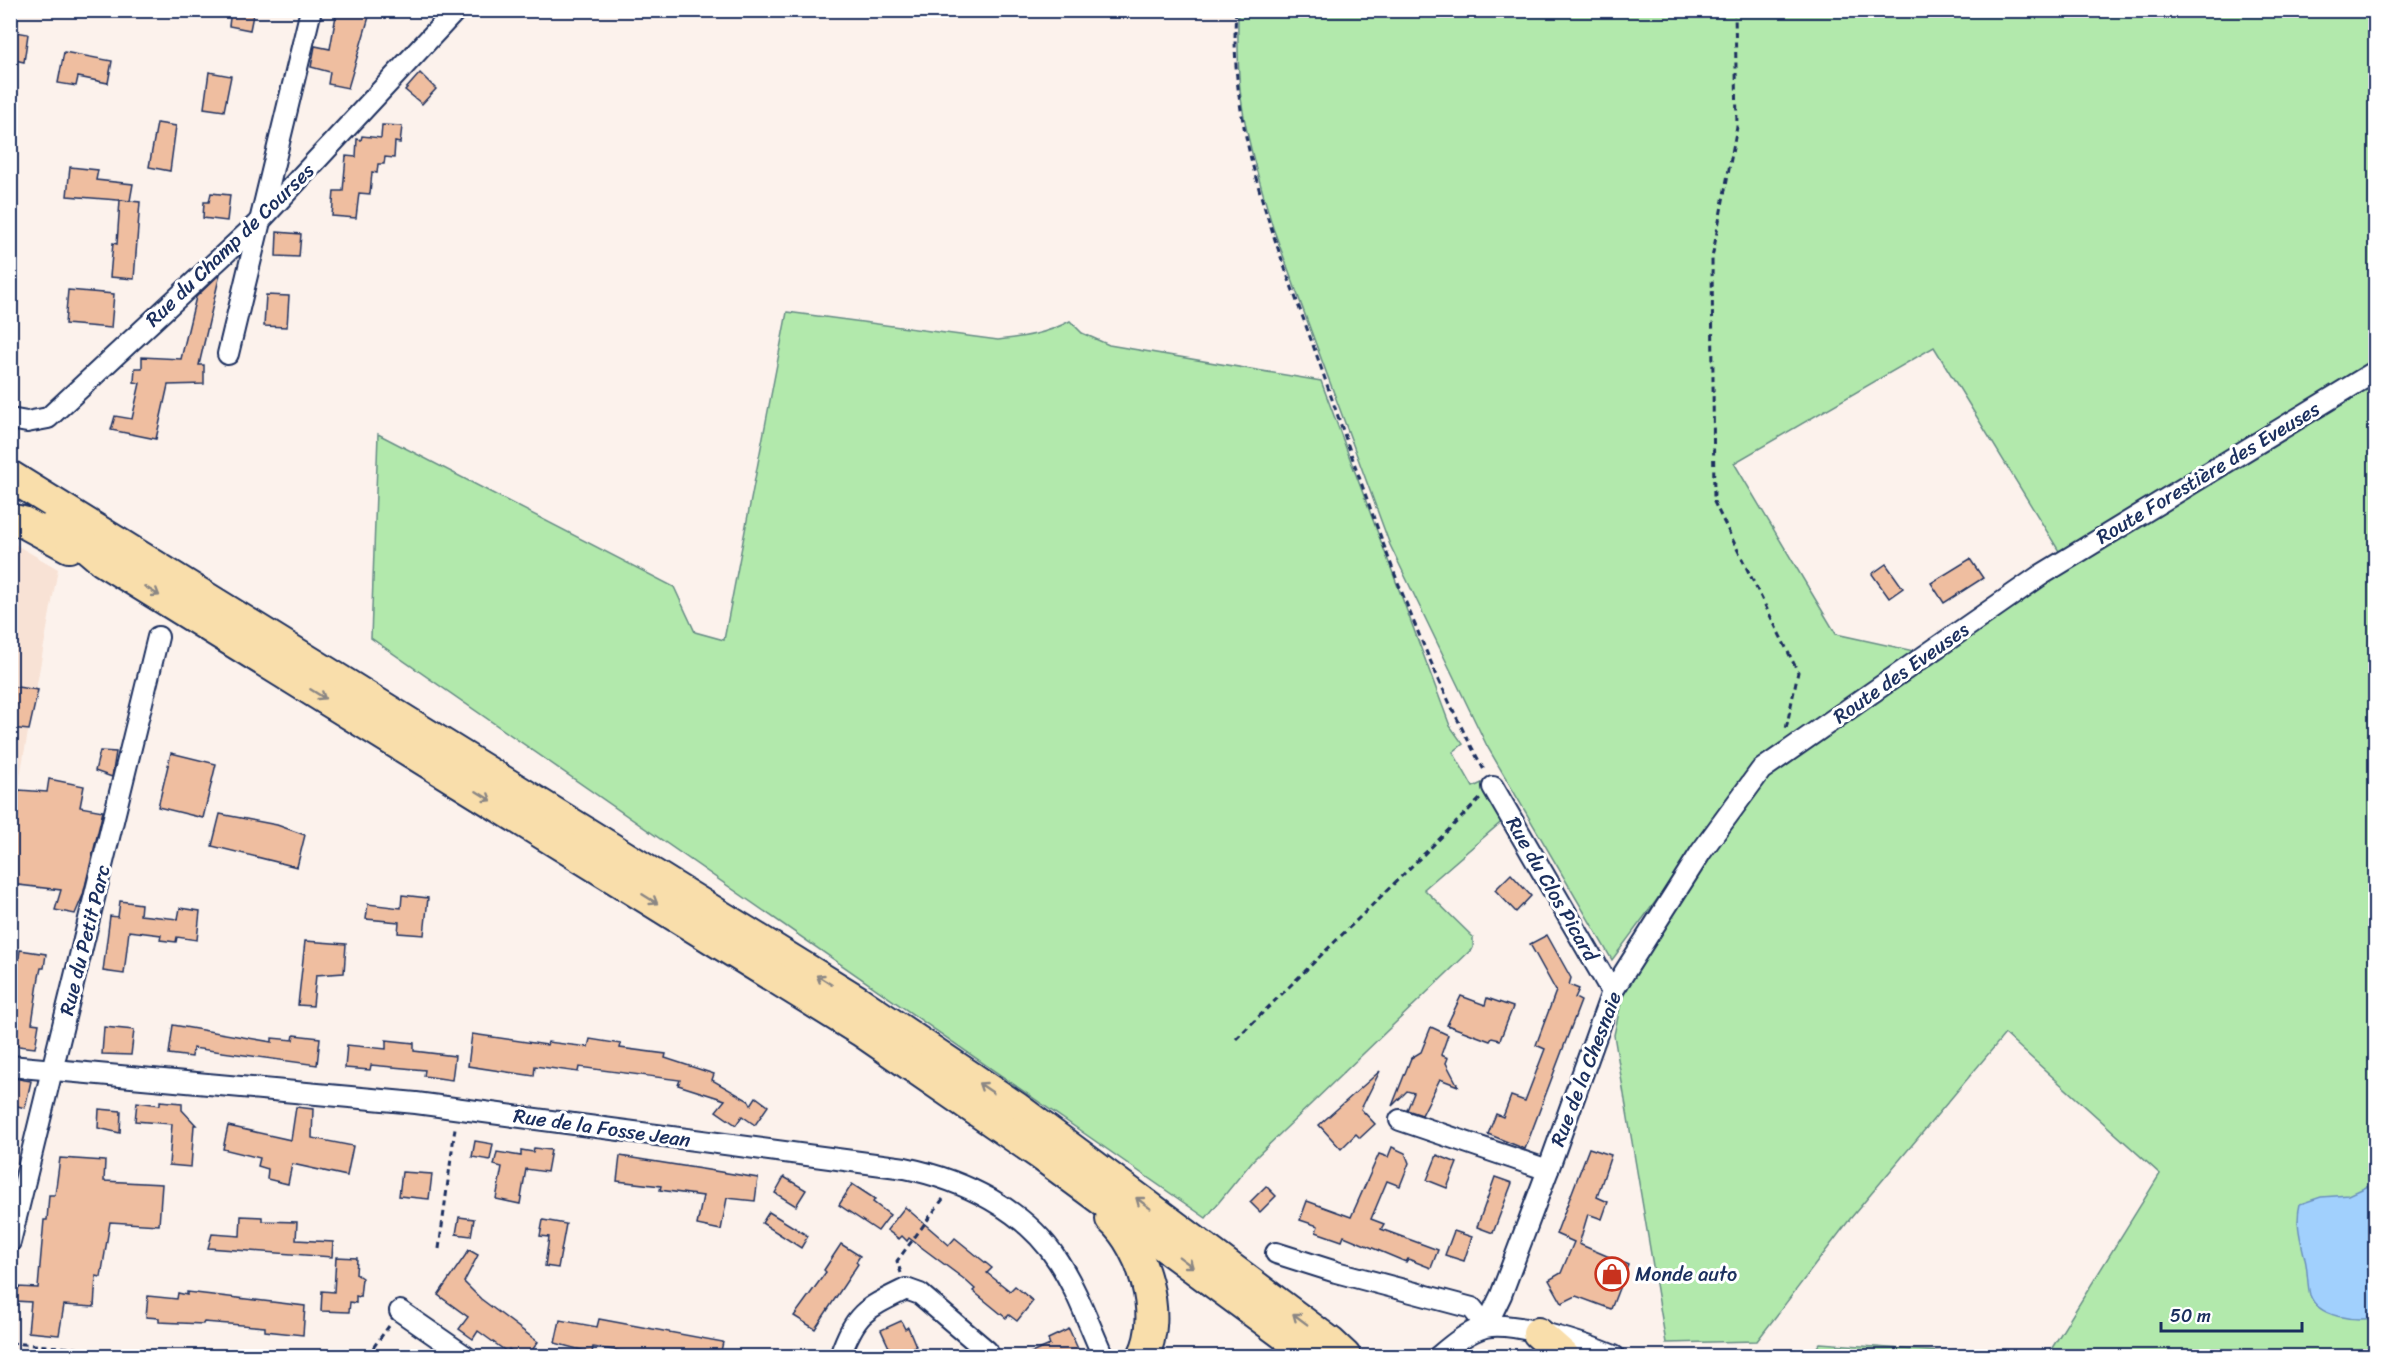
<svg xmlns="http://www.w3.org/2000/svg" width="2386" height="1367" font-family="Sriracha,sans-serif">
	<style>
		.built { fill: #f8e2d5 }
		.green { fill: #b2e9ac; stroke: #668c85; stroke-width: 1.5; fill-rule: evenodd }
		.water { fill: #a1d0fd; stroke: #6b90bd; stroke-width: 1.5 }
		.building { fill: #efbea0; stroke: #1b2f5e; stroke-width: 1.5 }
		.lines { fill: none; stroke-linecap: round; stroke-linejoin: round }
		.street-casing { stroke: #1b2f5e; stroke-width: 24 }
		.primary-casing { stroke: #1b2f5e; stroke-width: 34 }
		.path { stroke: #1b2f5e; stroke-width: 3; stroke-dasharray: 6 4.5; stroke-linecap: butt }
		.street { stroke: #fff; stroke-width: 20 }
		.primary { stroke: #f9deab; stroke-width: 30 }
		.oneway { stroke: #8a8684 }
		.labels { text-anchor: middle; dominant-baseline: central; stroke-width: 6; stroke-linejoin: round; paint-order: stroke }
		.street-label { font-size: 20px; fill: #1b2f5e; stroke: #fff }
		.poi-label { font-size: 20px; fill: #1b2f5e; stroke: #fff; text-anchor: start }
	</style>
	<rect width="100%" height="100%" fill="#fcf2ec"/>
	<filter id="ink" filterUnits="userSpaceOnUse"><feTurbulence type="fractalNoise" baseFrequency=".0167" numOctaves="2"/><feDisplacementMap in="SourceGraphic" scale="12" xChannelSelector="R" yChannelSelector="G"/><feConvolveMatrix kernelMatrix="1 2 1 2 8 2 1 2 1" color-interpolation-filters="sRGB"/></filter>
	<g filter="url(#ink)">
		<!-- built -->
		<path class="built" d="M11 542 58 569 11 825Z"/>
		<!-- green -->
		<g class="green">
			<path d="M1238 11H2375V1356H2047L2160 1174 2005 1034 1850 1219 1757 1341 1666 1343 1614 1035 1622 998 1673 905 1758 764 1612 960 1487 746 1390 545 1273 228C1261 186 1247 142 1241 98 1237 69 1238 40 1238 11ZM1934 347 2062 556 1918 652 1836 634 1734 463Z"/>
			<path d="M787 312 998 340C1024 337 1046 334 1070 321L1082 333 1109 345 1321 381 1450 726 1463 744 1453 752 1473 787 1484 782 1507 817 1424 889 1473 937V948L1254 1159 1206 1218 371 638 378 434 674 587 695 632 724 640Z"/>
			<path d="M1820 1343 1999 1356H1810Z"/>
		</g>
		<!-- water -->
		<path class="water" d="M2375 1183V1318C2355 1321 2318 1318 2310 1295 2307 1284 2308 1271 2305 1259 2301 1241 2295 1223 2300 1204L2321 1197 2349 1195Z"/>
		<!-- building -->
		<g class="building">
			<path d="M231 10H254L250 30 229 26Z"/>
			<path d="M337 10H371L348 88 328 84 330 72 311 67 315 46 330 49Z"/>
			<path d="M10 31 28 34 24 62 10 59Z"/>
			<path d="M64 52 112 61 108 83 78 77 76 86 58 83Z"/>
			<path d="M209 72 231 76 224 111 204 108Z"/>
			<path d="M420 73 436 89 422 104 405 90Z"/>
			<path d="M157 123 176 126 170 171 149 167Z"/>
			<path d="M382 125 402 126 400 143 395 142 394 158 385 157 384 164H378L377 173 372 172 370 194 359 193 356 218 332 216 334 191H343L346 156 356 157 357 139 361 140 362 136 381 138Z"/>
			<path d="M70 167 98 170 96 180 133 184 130 201 67 196Z"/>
			<path d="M211 193 230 195 227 221 203 218 204 202H209Z"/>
			<path d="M120 200 140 202 134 279 110 277 113 243 117 244Z"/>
			<path d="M277 232 301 234 299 257 276 256Z"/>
			<path d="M220 274 199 365H204V384L168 385 156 439 111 430 115 416 132 419 140 383 134 382 135 368H142V357L181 359 196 297Z"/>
			<path d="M68 290 114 294 111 328 65 324Z"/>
			<path d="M266 295 289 296 287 327 264 326Z"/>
			<path d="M1970 559 1983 578 1944 603 1931 583Z"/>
			<path d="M1886 564 1903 588 1889 598 1872 574Z"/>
			<path d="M10 686 38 690 29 730 10 728Z"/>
			<path d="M100 751 116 752 112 777 95 771Z"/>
			<path d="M171 753 216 764 203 818 158 807Z"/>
			<path d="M49 779 84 786 80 807 103 811 83 895 75 914 55 910 61 890 10 884V839L19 790 47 792Z"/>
			<path d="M220 814 277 825 305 835 297 867 212 846Z"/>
			<path d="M1511 874 1531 896 1516 912 1495 890Z"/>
			<path d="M402 895 428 898 424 935 398 933 399 922 366 919 368 904 401 908Z"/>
			<path d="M120 901 141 904 140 915 178 919 180 908 200 911 197 940 177 937 176 942 160 940 161 935 129 931 124 974 103 971 110 916 118 917Z"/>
			<path d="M1547 935 1571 978 1569 985 1579 989 1575 998 1581 1001 1525 1149 1488 1134 1496 1114 1503 1117 1511 1096 1525 1101 1545 1049 1536 1045 1556 991 1530 944Z"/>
			<path d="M305 941 346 944 344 973 316 975 313 1006 298 1005Z"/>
			<path d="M20 950 46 954 44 968H41L39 977 32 1023 39 1024 35 1048 10 1045V986L12 973 17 974Z"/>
			<path d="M1461 996 1485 1005 1487 998 1513 1007 1500 1040 1492 1038 1490 1041 1447 1025Z"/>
			<path d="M173 1025 272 1042V1038L293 1040 294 1035 320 1038 317 1065 193 1048 192 1057 169 1054Z"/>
			<path d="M104 1027 134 1030 131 1055 102 1054Z"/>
			<path d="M1431 1027 1448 1035 1441 1055 1448 1058 1446 1063 1458 1086 1440 1079 1422 1115 1407 1110 1414 1093 1407 1091 1392 1106 1411 1058 1421 1052Z"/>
			<path d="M472 1034 547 1045 548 1042 588 1047 590 1039 621 1044 620 1048 666 1054 665 1058 714 1074 712 1080 749 1101 751 1105 756 1097 768 1106 755 1125 742 1116 736 1125 716 1111 725 1100 678 1085 680 1080 579 1067 578 1072 535 1066 534 1076 468 1066Z"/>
			<path d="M386 1040 414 1043V1051L455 1056 452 1080 424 1076 425 1070 371 1065 370 1070 345 1068 347 1045 386 1049Z"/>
			<path d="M1380 1071 1361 1109 1375 1124 1360 1138 1356 1134 1341 1149 1319 1125Z"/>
			<path d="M13 1078 31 1081 25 1108 10 1104Z"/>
			<path d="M160 1101 182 1103V1110L196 1125H194L191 1167 169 1165 172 1124 135 1121 137 1102 160 1105Z"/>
			<path d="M296 1107 313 1109 312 1138 353 1146 347 1176 292 1164 288 1184 267 1179 268 1169 258 1166 260 1158 223 1149 228 1126 291 1140Z"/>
			<path d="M99 1109 121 1111 120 1133 98 1128Z"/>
			<path d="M475 1141 493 1144 490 1160 472 1157Z"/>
			<path d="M1392 1147 1405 1153 1409 1163 1400 1186 1387 1181 1371 1219 1384 1224 1381 1229 1438 1250 1431 1268 1408 1259 1406 1262 1344 1236 1342 1241 1316 1232 1318 1226 1300 1220 1307 1201 1351 1217 1379 1154 1388 1157Z"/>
			<path d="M534 1148 551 1150 547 1172 526 1169 520 1204 496 1199 502 1167 494 1165 497 1152 521 1156V1150L533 1152Z"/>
			<path d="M1589 1148 1611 1155 1597 1197 1608 1202 1602 1219 1588 1214 1579 1244 1628 1265 1611 1309 1576 1296 1562 1303 1549 1280 1561 1273 1574 1242 1556 1234Z"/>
			<path d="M1437 1155 1457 1163 1447 1188 1427 1180Z"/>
			<path d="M620 1156 758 1178 755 1201 727 1198 721 1230 697 1225 703 1196 660 1190 661 1186 617 1181Z"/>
			<path d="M60 1158 105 1161 104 1181 162 1184 159 1225 110 1222 101 1277 96 1276 94 1307 64 1305 59 1335 28 1332 31 1302 15 1301 18 1287 38 1288 44 1220H47L49 1195H55Z"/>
			<path d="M402 1172 432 1174 429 1199 399 1196Z"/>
			<path d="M784 1177 806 1190 796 1206 775 1193Z"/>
			<path d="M1495 1177 1512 1183 1493 1233 1477 1227Z"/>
			<path d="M852 1184 875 1199 873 1202 890 1215 878 1231 839 1205Z"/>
			<path d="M1266 1186 1276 1196 1260 1212 1250 1202Z"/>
			<path d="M905 1207 949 1245 955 1238 992 1268 987 1273 1010 1291 1015 1286 1033 1301 1017 1321 1009 1315 1006 1318 973 1291 975 1289 964 1279 909 1238 907 1241 902 1236 899 1239 887 1230Z"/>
			<path d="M769 1212 808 1236 801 1248 762 1223Z"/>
			<path d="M241 1216 262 1217V1221L297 1222 296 1240 333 1242 332 1257 208 1248 212 1234 240 1236Z"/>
			<path d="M459 1217 474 1219 471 1236 456 1234Z"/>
			<path d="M543 1220 566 1224 558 1268 545 1266 549 1237 540 1236Z"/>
			<path d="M1454 1231 1472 1237 1464 1261 1445 1255Z"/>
			<path d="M841 1244 860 1256 856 1262 858 1264 815 1329 794 1316 826 1272 824 1270Z"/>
			<path d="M469 1250 478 1255 464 1282 481 1299 538 1342 528 1356H518L509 1349 507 1352 478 1331 473 1339 459 1329 468 1317 438 1295Z"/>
			<path d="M336 1257 357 1258 356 1274 362 1278 360 1297 356 1296V1303L350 1302 349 1312 321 1311 322 1291 334 1292Z"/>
			<path d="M187 1292 305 1306 303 1335 265 1331V1327L204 1322 203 1324 159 1322V1318L146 1317 148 1296 177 1299 178 1293 187 1295Z"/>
			<path d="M599 1319 723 1342 720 1356H656L593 1347 592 1353 555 1343 560 1320 597 1327Z"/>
			<path d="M901 1321 905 1329 908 1327 916 1346 893 1356 881 1330Z"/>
			<path d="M1069 1329 1079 1351 1066 1356H1024L1050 1345 1048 1339Z"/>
		</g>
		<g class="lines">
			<defs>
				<g id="street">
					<path d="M228 354 311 10"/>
					<path d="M10 419 27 422 48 418 258 223 456 10"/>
					<path d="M1493 787 1612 992"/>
					<path d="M10 1066 416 1103 905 1168C963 1180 1025 1209 1058 1261 1077 1290 1089 1325 1103 1356"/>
					<path d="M1400 1120 1548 1170"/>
					<path d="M10 1242 158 637"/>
					<path d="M1276 1253 1336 1272 1472 1308 1486 1326"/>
					<path d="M400 1311 465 1356"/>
					<path d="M1486 1326 1501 1295 1548 1170 1612 992 1701 852 1761 770 2041 575 2376 371"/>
					<path d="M840 1356C856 1312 865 1309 906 1289L920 1294 987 1351 989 1356"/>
					<path d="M1439 1356C1452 1345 1467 1332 1485 1327 1512 1320 1588 1345 1614 1356"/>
				</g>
				<g id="primary">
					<path d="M10 476 858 1001 1017 1108 1330 1342 1345 1356"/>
					<path d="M10 519 23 522 69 547"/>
					<path d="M54 526 83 544 103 561 861 1031 1041 1155 1313 1356"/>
					<path d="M1111 1219C1143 1248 1164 1315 1143 1356"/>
					<path d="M1538 1333 1564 1356"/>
				</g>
			</defs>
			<!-- street casing -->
			<use href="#street" class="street-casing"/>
			<!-- primary casing -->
			<use href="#primary" class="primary-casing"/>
			<!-- path -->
			<g class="path">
				<path d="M1236 10C1227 139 1284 260 1325 379 1371 511 1416 647 1484 770"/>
				<path d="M1735 10 1737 127 1712 258 1714 502 1798 672 1786 729"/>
				<path d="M1236 1039 1480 799"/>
				<path d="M439 1249 455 1128"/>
				<path d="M901 1273 897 1261 943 1199"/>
				<path d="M10 1343 171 1356"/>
				<path d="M367 1356 389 1326"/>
			</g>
			<!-- street -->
			<use href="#street" class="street"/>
			<!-- primary -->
			<use href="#primary" class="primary"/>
		</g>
		<!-- one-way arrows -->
		<defs><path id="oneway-shaft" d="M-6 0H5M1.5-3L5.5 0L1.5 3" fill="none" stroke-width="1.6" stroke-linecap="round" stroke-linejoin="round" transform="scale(1.5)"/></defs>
		<g class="oneway">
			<use href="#oneway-shaft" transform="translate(152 591) rotate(32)"/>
			<use href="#oneway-shaft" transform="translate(318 694) rotate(32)"/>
			<use href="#oneway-shaft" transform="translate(484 796) rotate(32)"/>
			<use href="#oneway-shaft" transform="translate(650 899) rotate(32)"/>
			<use href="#oneway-shaft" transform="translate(824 980) rotate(-148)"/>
			<use href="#oneway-shaft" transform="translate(986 1088) rotate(-146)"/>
			<use href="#oneway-shaft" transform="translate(1143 1203) rotate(-143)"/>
			<use href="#oneway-shaft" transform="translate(1186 1262) rotate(37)"/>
			<use href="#oneway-shaft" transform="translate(1300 1319) rotate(-143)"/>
		</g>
	</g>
	<!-- icons -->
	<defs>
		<symbol id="shop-ring" viewBox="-11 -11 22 22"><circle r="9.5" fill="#fff" stroke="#c8321e" stroke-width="1.5"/><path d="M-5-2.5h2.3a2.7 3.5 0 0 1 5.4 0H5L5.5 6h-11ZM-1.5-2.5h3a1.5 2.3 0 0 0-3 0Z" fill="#c8321e"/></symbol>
	</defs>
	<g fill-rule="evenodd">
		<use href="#shop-ring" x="1593" y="1255" width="38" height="38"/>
	</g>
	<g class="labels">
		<!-- street labels -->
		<g class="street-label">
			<text transform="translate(230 245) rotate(-44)">Rue du Champ de Courses</text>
			<text transform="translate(2208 473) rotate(-31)">Route Forestière des Eveuses</text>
			<text transform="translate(1901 673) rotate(-35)">Route des Eveuses</text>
			<text transform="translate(1552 889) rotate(60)">Rue du Clos Picard</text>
			<text transform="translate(85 940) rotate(-76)">Rue du Petit Parc</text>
			<text transform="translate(1586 1069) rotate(-69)">Rue de la Chesnaie</text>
			<text transform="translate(602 1128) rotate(8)">Rue de la Fosse Jean</text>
		</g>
		<!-- poi labels -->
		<g class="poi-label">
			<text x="1635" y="1274">Monde auto</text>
		</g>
	</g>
	<!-- margin -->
	<rect width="2386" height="1367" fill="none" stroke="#fff" stroke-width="36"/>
	<rect x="18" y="18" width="2350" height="1331" fill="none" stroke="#1b2f5e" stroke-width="2" filter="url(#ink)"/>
	<!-- scale -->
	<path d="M2161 1322v9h141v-9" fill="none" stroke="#1b2f5e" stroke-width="3"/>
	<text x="2170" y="1322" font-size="18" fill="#1b2f5e" stroke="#ffffff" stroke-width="4.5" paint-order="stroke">50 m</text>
</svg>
